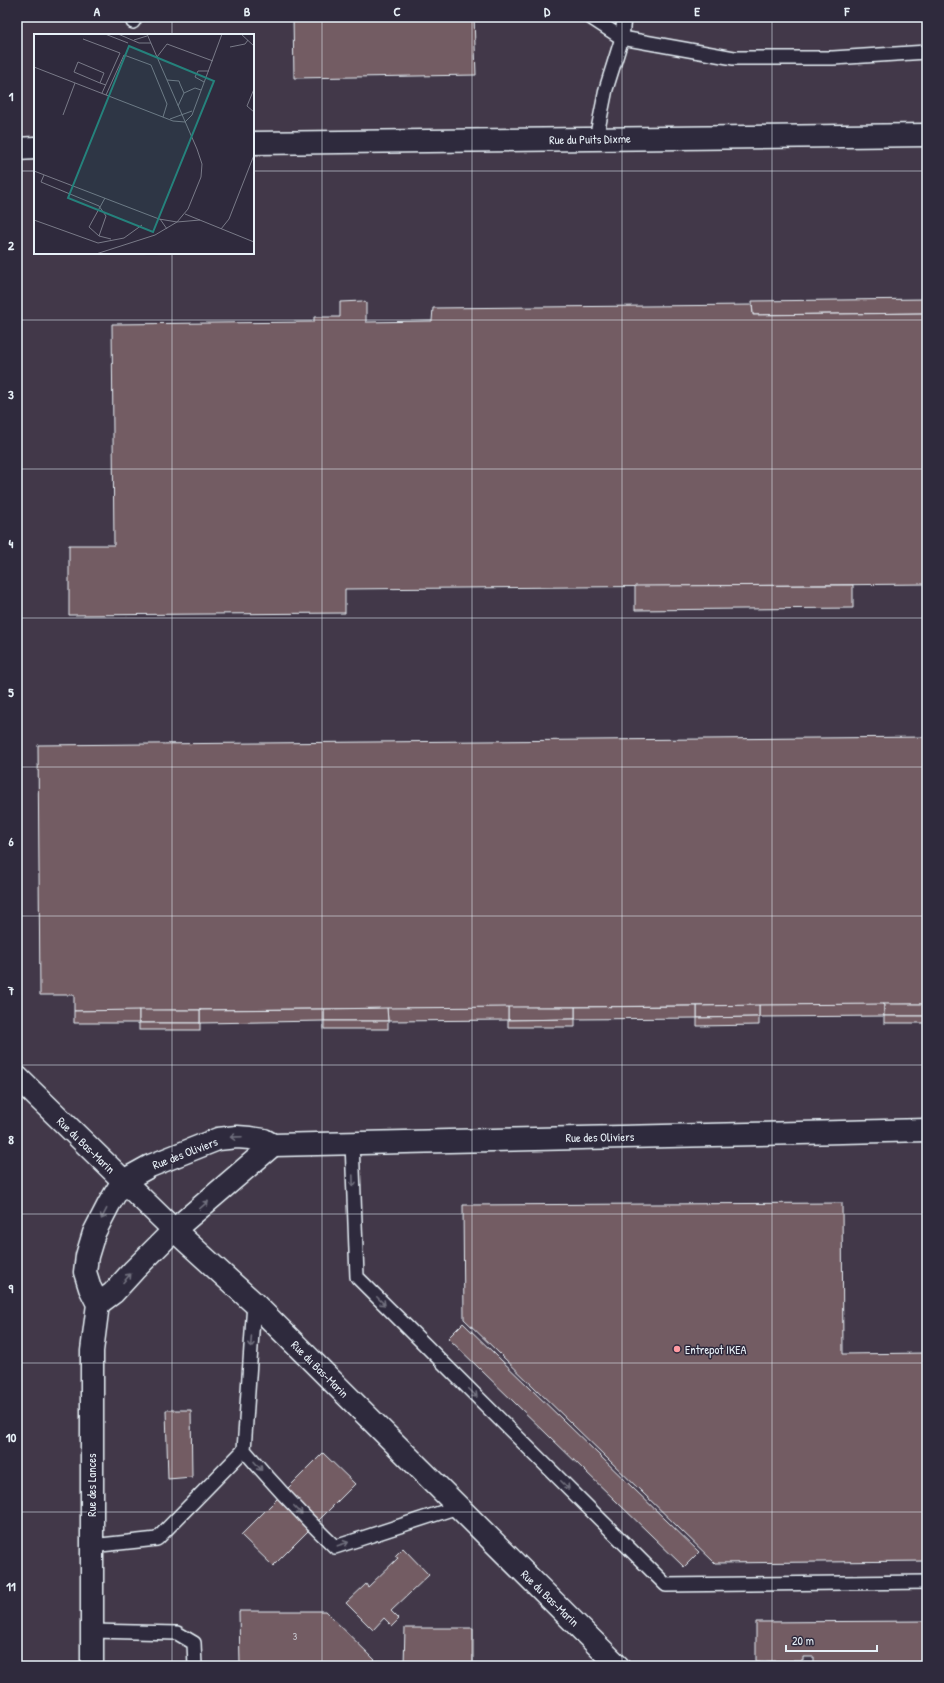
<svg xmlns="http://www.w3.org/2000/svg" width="944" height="1683" font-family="'Patrick Hand',sans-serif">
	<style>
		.built { fill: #433948; fill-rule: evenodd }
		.building { fill: #735c63; stroke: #e8f1f8 }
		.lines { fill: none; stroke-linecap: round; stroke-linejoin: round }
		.service-casing { stroke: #e8f1f8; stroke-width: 16 }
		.minor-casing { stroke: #e8f1f8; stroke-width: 25 }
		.secondary-casing { stroke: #e8f1f8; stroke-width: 25 }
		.service { stroke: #2f2a3d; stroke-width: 13 }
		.minor { stroke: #2f2a3d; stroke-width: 22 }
		.secondary { stroke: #2f2a3d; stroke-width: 22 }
		.oneway { stroke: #70707e }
		.grid { fill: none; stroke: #e8f1f8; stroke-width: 1; stroke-opacity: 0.55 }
		.poi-dot { fill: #ff9aa2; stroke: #2f2a3d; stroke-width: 1.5 }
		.labels { text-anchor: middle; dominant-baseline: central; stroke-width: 3; stroke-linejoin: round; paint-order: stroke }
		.number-label { font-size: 10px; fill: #cbccd3 }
		.street-label { font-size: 12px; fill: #e8f1f8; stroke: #2f2a3d }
		.poi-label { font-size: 12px; fill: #e8f1f8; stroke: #2f2a3d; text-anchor: start }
		.inset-road { fill: none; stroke: #797a88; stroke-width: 1 }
		.view { fill: #25827c; fill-opacity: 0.15; stroke: #25827c; stroke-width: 2 }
		.inset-edge { fill: none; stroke: #e8f1f8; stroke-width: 2 }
		.neatline { fill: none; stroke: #e8f1f8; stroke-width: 1.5 }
		.grid-label { font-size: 13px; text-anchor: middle; font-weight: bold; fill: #e8f1f8 }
	</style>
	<rect width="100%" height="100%" fill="#2f2a3d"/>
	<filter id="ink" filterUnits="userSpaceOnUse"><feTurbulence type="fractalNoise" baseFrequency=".025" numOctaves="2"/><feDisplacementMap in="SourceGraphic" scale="8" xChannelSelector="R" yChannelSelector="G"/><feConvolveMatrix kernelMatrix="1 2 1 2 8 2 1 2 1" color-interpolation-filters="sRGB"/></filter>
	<g filter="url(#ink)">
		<!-- built -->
		<path class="built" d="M17 17H927V1666H17ZM35 35H253V253H35Z"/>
		<!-- building -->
		<g class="building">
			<path d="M293 17H474L476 75 294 78Z"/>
			<path d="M927 299V313L753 315 752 301Z"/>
			<path d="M362 301 366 303V322L432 321 433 308 752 305 753 315 927 313V584L345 589V613L69 615V545H114L112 324 314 322V317H340V302Z"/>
			<path d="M853 585V608L635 610V586Z"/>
			<path d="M927 737V1004L74 1011V995H40L38 745Z"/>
			<path d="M884 1004V1016L759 1017V1005Z"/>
			<rect x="884" y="1004" width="43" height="12"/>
			<path d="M759 1005V1017L697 1018V1006Z"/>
			<path d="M697 1006V1018L575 1019V1007Z"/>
			<path d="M508 1007H575V1019L508 1020Z"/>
			<path d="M508 1007V1020L388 1021 387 1008Z"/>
			<path d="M387 1008 388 1021H324V1009Z"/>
			<path d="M324 1009V1021L200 1023V1010Z"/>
			<path d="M139 1010V1023H74V1011Z"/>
			<rect x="139" y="1010" width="61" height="13"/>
			<rect x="884" y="1016" width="43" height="7"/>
			<path d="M759 1017V1025L697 1026V1018Z"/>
			<path d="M575 1019V1027H508V1020Z"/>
			<rect x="324" y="1021" width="64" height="8"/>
			<rect x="139" y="1023" width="61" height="7"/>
			<path d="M842 1203 843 1354 927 1353V1561L715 1563 464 1319 463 1205Z"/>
			<path d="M463 1323 699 1552 684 1567 448 1338Z"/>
			<path d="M166 1410H191L192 1477 168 1479Z"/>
			<path d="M323 1453 355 1484 273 1566 241 1535Z"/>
			<path d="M403 1548 429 1575 391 1611 399 1619 392 1626 384 1618 373 1630 346 1603 366 1584 368 1587 398 1558 395 1556Z"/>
			<path d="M239 1611H325L375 1660V1666H240Z"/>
			<path d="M927 1621V1666H814V1657H803V1661H756V1622Z"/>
			<path d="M405 1628H473V1665H404Z"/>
		</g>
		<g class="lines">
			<defs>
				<g id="service">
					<path d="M590 17 622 38 734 58H833L927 52"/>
					<path d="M133 22 136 17"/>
					<path d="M596 139 606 89 622 38 624 17"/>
					<path d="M352 1142 357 1277 666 1585 927 1582"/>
					<path d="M254 1303 244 1450C273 1484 303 1516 335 1547L458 1507"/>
					<path d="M91 1546 157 1539 244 1450"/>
					<path d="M92 1631 177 1633 194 1643 195 1666"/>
				</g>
				<g id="minor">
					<path d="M253 143 927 135"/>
					<path d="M17 149 35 148"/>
					<path d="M98 1304 113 1293 134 1270 174 1230 273 1145"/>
					<path d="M92 1666V1351L98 1304 90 1288 85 1272 87 1256 94 1233 109 1204 123 1181 150 1166 218 1139 237 1137 250 1138 264 1140 273 1145 927 1130"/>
				</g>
				<path id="secondary" d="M17 1077 174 1230 254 1303 618 1666"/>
			</defs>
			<!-- service casing -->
			<use href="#service" class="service-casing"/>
			<!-- minor casing -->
			<use href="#minor" class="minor-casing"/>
			<!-- secondary casing -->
			<use href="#secondary" class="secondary-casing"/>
			<!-- service -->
			<use href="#service" class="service"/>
			<!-- minor -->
			<use href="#minor" class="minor"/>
			<!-- secondary -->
			<use href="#secondary" class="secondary"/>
		</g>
		<!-- one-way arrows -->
		<defs><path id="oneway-shaft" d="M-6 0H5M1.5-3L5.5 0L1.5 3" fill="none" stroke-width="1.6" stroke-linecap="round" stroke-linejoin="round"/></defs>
		<g class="oneway">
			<use href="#oneway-shaft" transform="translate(236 1137) rotate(178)"/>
			<use href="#oneway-shaft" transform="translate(353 1181) rotate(88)"/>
			<use href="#oneway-shaft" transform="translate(204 1205) rotate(-41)"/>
			<use href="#oneway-shaft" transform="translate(104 1214) rotate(117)"/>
			<use href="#oneway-shaft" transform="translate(127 1278) rotate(-48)"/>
			<use href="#oneway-shaft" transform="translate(381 1301) rotate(45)"/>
			<use href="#oneway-shaft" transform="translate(251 1342) rotate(94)"/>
			<use href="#oneway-shaft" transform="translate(473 1393) rotate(45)"/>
			<use href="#oneway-shaft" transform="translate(258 1466) rotate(49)"/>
			<use href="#oneway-shaft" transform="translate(565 1485) rotate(45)"/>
			<use href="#oneway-shaft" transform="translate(298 1510) rotate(46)"/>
			<use href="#oneway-shaft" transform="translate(343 1544) rotate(-18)"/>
		</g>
	</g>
	<!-- grid -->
	<path class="grid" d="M172 17V35M322 17V1666M472 17V1666M622 17V1666M772 17V1666M17 171H35M253 171H927M172 253V1666M17 320H927M17 469H927M17 618H927M17 767H927M17 916H927M17 1065H927M17 1214H927M17 1363H927M17 1512H927"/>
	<!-- markers -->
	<circle class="poi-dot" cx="677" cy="1349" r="4"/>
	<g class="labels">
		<!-- number labels -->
		<g class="number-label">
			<text x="295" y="1636">3</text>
		</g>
		<!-- street labels -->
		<g class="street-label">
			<text transform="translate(590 139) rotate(-1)">Rue du Puits Dixme</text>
			<text transform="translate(600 1137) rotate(-1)">Rue des Oliviers</text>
			<text transform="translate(86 1145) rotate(44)">Rue du Bas-Marin</text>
			<text transform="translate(185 1153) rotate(-21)">Rue des Oliviers</text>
			<text transform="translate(320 1369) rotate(45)">Rue du Bas-Marin</text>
			<text transform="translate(91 1485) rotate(-90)">Rue des Lances</text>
			<text transform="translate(550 1598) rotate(44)">Rue du Bas-Marin</text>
		</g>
		<!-- poi labels -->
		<g class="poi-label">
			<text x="685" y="1349">Entrepot IKEA</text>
		</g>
	</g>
	<!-- overview -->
	<g transform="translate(34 34)">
		<rect width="220" height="220" fill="#2f2a3d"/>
		<path class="inset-road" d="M71 0 94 9M84 0 105 9H117M207 0 220 12M49 5 86 19 68 59M100 6 113 2M196 13 211 10 214 6M123 23 133 10 179 27M0 33 139 87 151 88 158 81 188 0M133 46 145 47 146 50 150 59 144 72M170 48 161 43 164 37H175M66 49 70 39 44 28 40 38 66 49 72 51M220 55 213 72 220 78M150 59 161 54 167 56M72 61 90 21 117 31 133 70 129 83M29 81 41 49M136 85 158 77M0 137 125 185 143 188 166 186M10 141 7 148 65 172 72 182 65 202 77 205M151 180 220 208M126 185 133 195M0 186 64 209 90 204 108 191M187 195 195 185 220 121M65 202 55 193 71 164M62 220 121 201 143 188 154 175 167 143 168 130 163 115 113 0"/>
		<path class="view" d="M95 12 180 47 119 198 34 164Z"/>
		<rect width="220" height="220" class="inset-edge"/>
	</g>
	<!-- margin -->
	<rect width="944" height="1683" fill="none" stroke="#2f2a3d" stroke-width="44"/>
	<!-- scale -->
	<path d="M786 1645v6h91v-6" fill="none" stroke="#e8f1f8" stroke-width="2"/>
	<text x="792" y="1645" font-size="12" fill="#e8f1f8" stroke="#2f2a3d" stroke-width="3" paint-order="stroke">20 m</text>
	<rect x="22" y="22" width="900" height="1639" class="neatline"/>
	<g class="grid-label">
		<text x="97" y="16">A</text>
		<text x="247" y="16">B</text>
		<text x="397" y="16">C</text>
		<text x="547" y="16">D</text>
		<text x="697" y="16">E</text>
		<text x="847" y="16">F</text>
		<text x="11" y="101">1</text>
		<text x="11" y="250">2</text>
		<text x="11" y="399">3</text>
		<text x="11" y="548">4</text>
		<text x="11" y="697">5</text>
		<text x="11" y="846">6</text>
		<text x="11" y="995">7</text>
		<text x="11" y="1144">8</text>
		<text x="11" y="1293">9</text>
		<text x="11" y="1442">10</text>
		<text x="11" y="1591">11</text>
	</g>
</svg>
